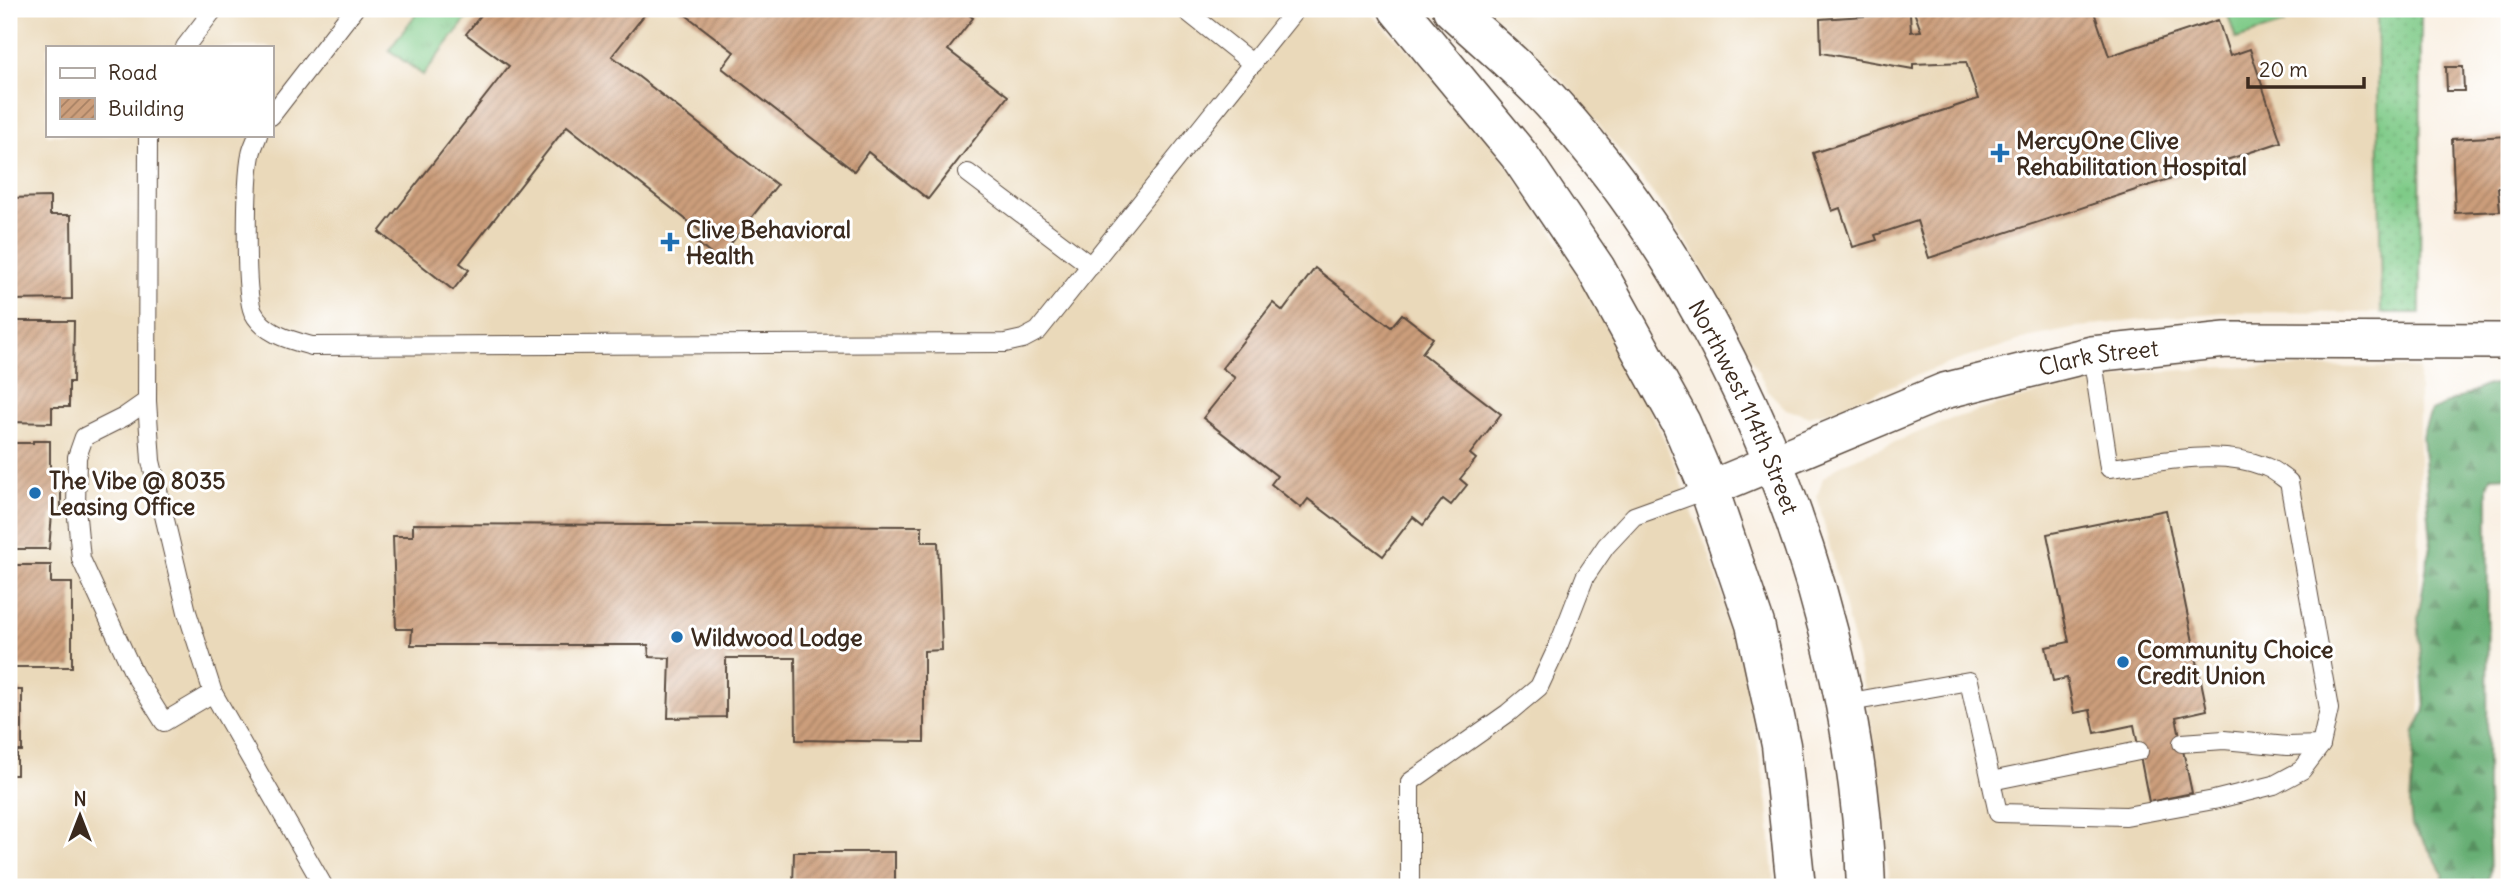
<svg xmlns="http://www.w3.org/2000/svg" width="2518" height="896" font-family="Delius,sans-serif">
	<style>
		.built { fill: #ead9ba; fill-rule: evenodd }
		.grass { fill: url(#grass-dots); stroke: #5d7a53; stroke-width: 2 }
		.forest { fill: url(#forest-firs); stroke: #516c49; stroke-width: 2 }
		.park { fill: url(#park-tufts); stroke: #5d7a53; stroke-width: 2 }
		.pitch { fill: #7fcb88; stroke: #5d7a53; stroke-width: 2 }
		.building { fill: url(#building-hatch) }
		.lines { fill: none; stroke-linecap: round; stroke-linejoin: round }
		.service-casing { stroke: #58483c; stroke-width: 20 }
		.minor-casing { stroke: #58483c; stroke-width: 38 }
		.tertiary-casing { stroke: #58483c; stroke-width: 41 }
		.service { stroke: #fff; stroke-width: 18 }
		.minor { stroke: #fff; stroke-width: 35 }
		.tertiary { stroke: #fff; stroke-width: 38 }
		.poi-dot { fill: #1f6fb2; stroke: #fff; stroke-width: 2.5 }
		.labels { text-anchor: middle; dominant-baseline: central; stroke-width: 6; stroke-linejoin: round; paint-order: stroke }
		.poi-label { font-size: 23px; font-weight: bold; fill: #3b2a1e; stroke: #fff; text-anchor: start }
		.street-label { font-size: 23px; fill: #3b2a1e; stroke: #fff }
	</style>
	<defs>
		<pattern id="grass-dots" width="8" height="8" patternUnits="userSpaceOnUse" patternTransform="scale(1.75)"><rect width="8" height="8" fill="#7fcb88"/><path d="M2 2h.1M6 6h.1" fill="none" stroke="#6fae75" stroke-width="1.8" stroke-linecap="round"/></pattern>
		<pattern id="forest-firs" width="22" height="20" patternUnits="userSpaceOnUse" patternTransform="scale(1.75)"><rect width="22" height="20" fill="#67af74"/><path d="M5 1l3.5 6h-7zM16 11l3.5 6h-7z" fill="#568f5f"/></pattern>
		<pattern id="park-tufts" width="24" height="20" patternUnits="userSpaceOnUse" patternTransform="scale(1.75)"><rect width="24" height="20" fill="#7fcb88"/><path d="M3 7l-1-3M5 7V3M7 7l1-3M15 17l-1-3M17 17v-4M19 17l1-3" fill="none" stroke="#6fae75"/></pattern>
		<pattern id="building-hatch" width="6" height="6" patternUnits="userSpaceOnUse" patternTransform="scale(1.75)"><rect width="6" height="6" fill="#cc9e7b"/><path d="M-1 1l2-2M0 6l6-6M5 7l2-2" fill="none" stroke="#a78164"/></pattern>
	</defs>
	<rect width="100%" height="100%" fill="#fff"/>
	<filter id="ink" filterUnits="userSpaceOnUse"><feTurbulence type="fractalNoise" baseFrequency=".0143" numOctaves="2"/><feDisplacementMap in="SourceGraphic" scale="14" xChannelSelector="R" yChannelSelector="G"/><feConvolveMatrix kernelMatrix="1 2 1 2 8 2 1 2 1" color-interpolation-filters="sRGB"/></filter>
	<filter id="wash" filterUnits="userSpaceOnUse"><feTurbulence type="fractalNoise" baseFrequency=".00686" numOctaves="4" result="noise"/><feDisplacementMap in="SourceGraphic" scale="28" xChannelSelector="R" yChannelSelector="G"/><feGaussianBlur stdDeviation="1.57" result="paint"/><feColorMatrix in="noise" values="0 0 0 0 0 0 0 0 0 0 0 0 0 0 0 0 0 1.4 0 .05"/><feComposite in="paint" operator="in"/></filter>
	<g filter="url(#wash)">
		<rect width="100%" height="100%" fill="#f9f0e3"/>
		<!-- built -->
		<g class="built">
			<path d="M9 9H1366L1430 71 1497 150 1569 255 1661 432 1711 559 1744 665 1768 804 1775 887H9ZM47 47H271V135H47Z"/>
			<path d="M1487 9H2377L2381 313 2225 312 2092 325 2027 338 1935 368 1828 412 1807 416 1786 409 1768 391 1730 315 1671 217 1570 88Z"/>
			<path d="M2227 367 2419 368 2420 817 2474 887H1889L1885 830 1874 741 1857 657 1817 496 1823 478 1841 464 1954 418 2046 391 2144 373Z"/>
		</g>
		<!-- grass -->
		<path class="grass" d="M2377 9H2421L2420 313H2381Z"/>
		<!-- forest -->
		<path class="forest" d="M2509 381V476L2491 477 2488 487 2487 792 2490 870 2487 887H2441L2444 874 2421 837 2412 827 2410 805 2415 731 2425 710 2418 618 2431 540 2422 436 2431 411 2485 386Z"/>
		<!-- park -->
		<path class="park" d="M420 9H474L423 75 389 50Z"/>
		<!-- pitch -->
		<path class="pitch" d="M2226 9H2279L2284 24 2236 39Z"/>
		<g id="blocks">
			<!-- building -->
			<g class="building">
				<path d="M486 9H649L612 56 777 185 718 260 696 242 703 233 567 126 460 263 469 270 453 290 379 232 509 66 466 34Z"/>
				<path d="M678 9H962L973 18 948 50 1008 96 928 199 868 152 854 171 722 68 734 52Z"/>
				<path d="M1913 9H2093L2109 56 2218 20 2230 56 2250 49 2281 142 1929 258 1917 221 1875 235 1877 240 1853 247 1840 208 1832 211 1813 153 1978 99 1966 62 1913 64V69L1821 53 1820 19 1910 13 1911 32 1921 31Z"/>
				<path d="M2446 67H2463L2464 91H2447Z"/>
				<path d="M2509 136V188H2498L2500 211 2455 213 2452 139Z"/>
				<path d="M50 197V215H71L72 299 9 300V198Z"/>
				<path d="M1315 268 1391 327 1402 314 1433 338 1422 353 1501 414 1470 454 1476 459 1460 479 1467 485 1451 505 1443 499 1423 525 1413 517 1383 556 1308 499 1301 508 1271 484 1277 476 1203 418 1235 378 1222 368 1273 303 1283 311Z"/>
				<path d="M9 321H74L73 382H69V407H52V423L9 422Z"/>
				<path d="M33 441H50V473H61V514H52L49 549H9V443H33Z"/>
				<path d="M2166 510 2207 710 2176 717 2192 793 2149 802 2134 725 2095 733 2090 710 2074 713 2067 678 2053 681 2046 647 2069 642 2047 534Z"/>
				<path d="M413 524 922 526V542H938L942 650 924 651V742L796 740 795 658H726V717L668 718 670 658 649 657 648 645H411L412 629H396L393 536H413Z"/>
				<path d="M9 565H51V583H72V667H9Z"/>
				<path d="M9 690H22V751H17V775H9Z"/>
				<path d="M794 852H895V887H793Z"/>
			</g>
		</g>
	</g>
	<g filter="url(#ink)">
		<use href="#blocks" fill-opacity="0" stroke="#58483c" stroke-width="2"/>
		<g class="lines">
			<defs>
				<g id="service">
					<path d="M1184 9 1253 64"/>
					<path d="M185 47 214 9"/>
					<path d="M271 116 354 9"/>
					<path d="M148 135 147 401 151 461 187 612 213 693 324 887"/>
					<path d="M258 135C256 141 252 148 251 155 246 180 244 292 253 312 264 334 290 340 312 346L1005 343 1023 339 1038 331 1296 9"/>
					<path d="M968 173 1091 266"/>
					<path d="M147 401 124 417 84 437 77 457 76 507 81 559 134 674 164 722 213 693"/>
					<path d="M1845 703 1969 681 1998 813 2126 816 2214 800 2274 785 2302 770 2321 745 2329 709 2289 482C2282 477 2274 470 2266 467 2218 447 2159 463 2109 468L2092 354"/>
					<path d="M2182 743 2224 740 2287 746 2321 745"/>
					<path d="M1991 781 2139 751"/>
					<path d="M1410 887V782L1508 713 1539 687 1559 644 1585 577 1606 546 1634 516 1709 489"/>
				</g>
				<g id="minor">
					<path id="s1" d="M1709 489 1944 391 2092 354 2226 340 2509 341"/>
				</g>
				<g id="tertiary">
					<path d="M1398 9 1519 155 1596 269 1681 423 1709 489 1755 624 1781 745 1796 887"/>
					<path id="s2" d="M1452 9C1485 40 1521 69 1552 103 1738 307 1857 612 1866 887"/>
				</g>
			</defs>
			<!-- service casing -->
			<use href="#service" class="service-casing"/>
			<!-- minor casing -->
			<use href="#minor" class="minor-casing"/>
			<!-- tertiary casing -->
			<use href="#tertiary" class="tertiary-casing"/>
			<!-- service -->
			<use href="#service" class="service"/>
			<!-- minor -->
			<use href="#minor" class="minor"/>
			<!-- tertiary -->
			<use href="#tertiary" class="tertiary"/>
		</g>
	</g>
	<!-- markers -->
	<g class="poi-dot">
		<path d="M1996.5 142.5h7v7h7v7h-7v7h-7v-7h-7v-7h7z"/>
		<path d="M666.5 231.5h7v7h7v7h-7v7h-7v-7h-7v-7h7z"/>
		<circle cx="35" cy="493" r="7"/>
		<circle cx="677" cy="637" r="7"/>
		<circle cx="2123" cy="662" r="7"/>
	</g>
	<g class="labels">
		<!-- poi labels -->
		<g class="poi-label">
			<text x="2016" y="140">MercyOne Clive<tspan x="2016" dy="26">Rehabilitation Hospital</tspan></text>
			<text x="686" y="229">Clive Behavioral<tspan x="686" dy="26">Health</tspan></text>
			<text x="49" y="480">The Vibe @ 8035<tspan x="49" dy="26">Leasing Office</tspan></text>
			<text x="691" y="637">Wildwood Lodge</text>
			<text x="2137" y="649">Community Choice<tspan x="2137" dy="26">Credit Union</tspan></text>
		</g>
		<!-- street labels -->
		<g class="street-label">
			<text stroke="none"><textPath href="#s1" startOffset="413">Clark Street</textPath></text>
			<text stroke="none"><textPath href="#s2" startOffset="499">Northwest 114th Street</textPath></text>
		</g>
	</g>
	<!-- margin -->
	<rect width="2518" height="896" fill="none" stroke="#fff" stroke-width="35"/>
	<!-- legend -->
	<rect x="46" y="46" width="228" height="91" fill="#ffffff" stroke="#b1aaa5" stroke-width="2"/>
	<rect x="60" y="68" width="35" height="10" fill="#ffffff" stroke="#b1aaa5" stroke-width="2"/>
	<text x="108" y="80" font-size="21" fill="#3b2a1e">Road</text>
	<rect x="60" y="98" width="35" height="21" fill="url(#building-hatch)" stroke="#b1aaa5" stroke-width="2"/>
	<text x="108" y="116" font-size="21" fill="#3b2a1e">Building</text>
	<!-- north arrow -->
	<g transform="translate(80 816)" stroke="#ffffff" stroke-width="5" paint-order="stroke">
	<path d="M0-5L12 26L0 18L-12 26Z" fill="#3b2a1e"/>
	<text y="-10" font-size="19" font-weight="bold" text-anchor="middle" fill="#3b2a1e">N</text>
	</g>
	<!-- scale -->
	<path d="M2248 77v10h116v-10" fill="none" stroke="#3b2a1e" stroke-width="3.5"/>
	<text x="2259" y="77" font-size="21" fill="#3b2a1e" stroke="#ffffff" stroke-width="5" paint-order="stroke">20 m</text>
</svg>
